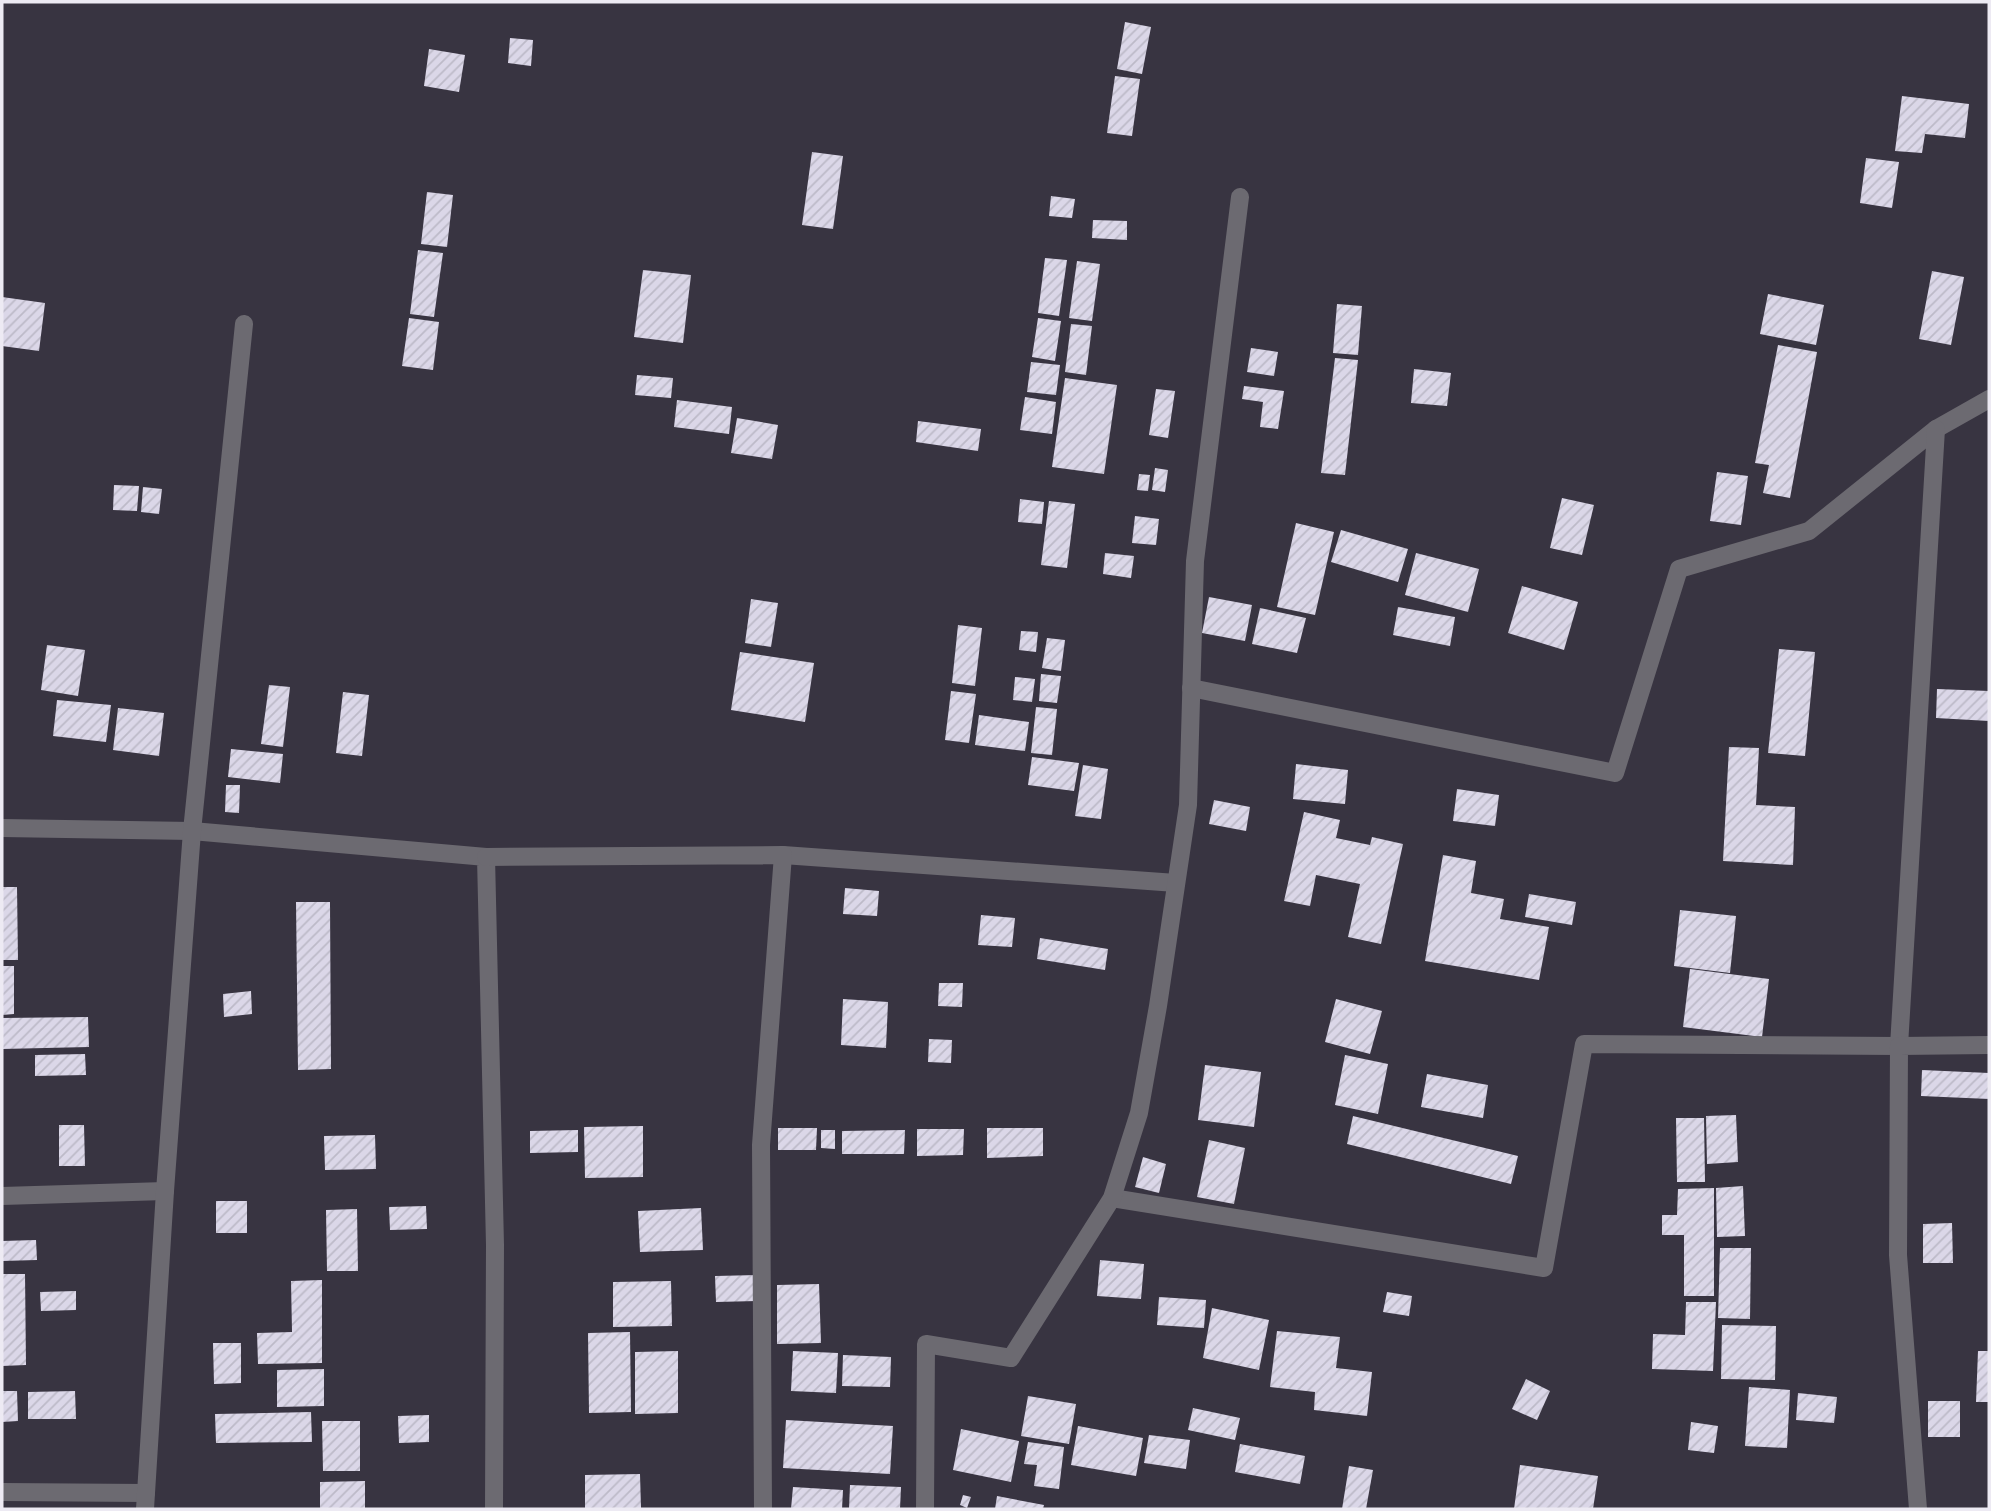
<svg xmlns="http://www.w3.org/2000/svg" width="1991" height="1511" font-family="Quicksand,sans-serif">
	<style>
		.building { fill: url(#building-hatch) }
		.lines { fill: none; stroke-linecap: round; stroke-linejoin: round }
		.minor { stroke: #6c6a71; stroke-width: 18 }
	</style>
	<defs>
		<pattern id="building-hatch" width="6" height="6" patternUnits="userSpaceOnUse" patternTransform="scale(1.75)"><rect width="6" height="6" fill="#dbd7e8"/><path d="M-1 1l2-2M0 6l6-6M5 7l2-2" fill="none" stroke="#bdbac8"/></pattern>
	</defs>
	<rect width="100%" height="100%" fill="#383441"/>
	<!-- building -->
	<g class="building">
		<path d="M1125 22 1151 27 1142 74 1117 69Z"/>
		<path d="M510 38 533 40 531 66 508 63Z"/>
		<path d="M429 49 465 55 459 92 424 86Z"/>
		<path d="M1115 76 1140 79 1132 136 1107 133Z"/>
		<path d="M1902 96 1969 104 1965 138 1925 134 1922 153 1895 151Z"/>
		<path d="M812 152 843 156 833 229 802 225Z"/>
		<path d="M1866 158 1899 162 1892 208 1860 203Z"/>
		<path d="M427 192 453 195 447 247 421 244Z"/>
		<path d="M1051 196 1075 199 1072 218 1049 216Z"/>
		<path d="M1093 220 1127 221V240L1092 238Z"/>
		<path d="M418 250 443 253 434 317 410 314Z"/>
		<path d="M1045 258 1067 260 1059 316 1038 313Z"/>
		<path d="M1077 261 1100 264 1092 321 1069 318Z"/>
		<path d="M643 270 691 275 683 343 634 337Z"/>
		<path d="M1932 271 1964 277 1951 345 1919 339Z"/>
		<path d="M1768 294 1824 305 1816 345 1760 334Z"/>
		<path d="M2 297 45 303 39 351 2 346Z"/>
		<path d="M1337 304 1362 306 1358 355 1333 353Z"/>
		<path d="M409 318 439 322 433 370 402 366Z"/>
		<path d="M1038 318 1061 321 1055 361 1032 357Z"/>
		<path d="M1071 324 1092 326 1086 375 1065 372Z"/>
		<path d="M1778 345 1817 352 1790 498 1763 493 1769 465 1755 463Z"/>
		<path d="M1251 348 1278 352 1274 376 1247 372Z"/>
		<path d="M1335 358 1358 360 1345 475 1321 473Z"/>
		<path d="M1031 362 1060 365 1056 395 1027 392Z"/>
		<path d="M1414 369 1451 373 1447 406 1411 403Z"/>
		<path d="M637 375 673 378 671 398 635 395Z"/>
		<path d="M1065 378 1117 385 1104 474 1052 467Z"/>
		<path d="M1244 386 1284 391 1278 429 1260 427 1263 402 1242 399Z"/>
		<path d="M1156 389 1175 391 1168 438 1149 435Z"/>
		<path d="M1025 397 1056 402 1052 434 1020 430Z"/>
		<path d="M677 400 732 407 729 434 674 427Z"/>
		<path d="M737 418 778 425 772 459 731 453Z"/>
		<path d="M918 421 981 429 978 451 916 442Z"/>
		<path d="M1155 468 1168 470 1165 492 1152 490Z"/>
		<path d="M1717 472 1748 476 1741 525 1710 521Z"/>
		<path d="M1139 474 1150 475 1148 491 1137 490Z"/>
		<path d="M114 485 139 486 137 511 113 510Z"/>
		<path d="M143 487 162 489 159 514 141 512Z"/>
		<path d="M1562 498 1594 505 1582 555 1550 548Z"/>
		<path d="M1020 499 1044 502 1042 524 1018 522Z"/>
		<path d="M1049 501 1075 504 1067 568 1041 565Z"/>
		<path d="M1135 516 1159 519 1156 545 1132 543Z"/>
		<path d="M1296 523 1334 532 1315 615 1277 607Z"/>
		<path d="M1341 530 1408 549 1398 582 1331 562Z"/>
		<path d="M1105 553 1134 556 1131 578 1103 574Z"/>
		<path d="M1416 553 1479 569 1468 612 1405 595Z"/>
		<path d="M1522 586 1578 602 1564 650 1508 633Z"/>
		<path d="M1209 597 1252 605 1245 641 1202 633Z"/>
		<path d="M751 599 778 603 771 647 745 643Z"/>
		<path d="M1398 607 1455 617 1450 646 1393 635Z"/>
		<path d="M1260 608 1306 618 1297 653 1252 644Z"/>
		<path d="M958 625 982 628 975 686 952 683Z"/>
		<path d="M1021 631 1038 632 1036 652 1019 650Z"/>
		<path d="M1047 638 1065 640 1061 671 1042 668Z"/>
		<path d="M47 645 85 650 78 696 41 690Z"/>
		<path d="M1779 649 1815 652 1805 756 1768 753Z"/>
		<path d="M740 652 814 663 805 722 731 710Z"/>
		<path d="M1041 674 1061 676 1057 703 1039 701Z"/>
		<path d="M1015 677 1035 679 1032 702 1013 700Z"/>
		<path d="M269 685 290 687 283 747 261 744Z"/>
		<path d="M1937 689 1989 691V721L1936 718Z"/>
		<path d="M951 691 976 694 969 743 945 740Z"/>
		<path d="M343 692 369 695 362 756 336 753Z"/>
		<path d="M57 700 111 705 106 742 53 736Z"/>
		<path d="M1036 707 1057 709 1052 755 1031 753Z"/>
		<path d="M118 708 164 713 159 756 113 750Z"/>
		<path d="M979 715 1029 722 1025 751 975 745Z"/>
		<path d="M1729 747 1759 748 1756 805 1795 807 1793 865 1723 861Z"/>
		<path d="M231 749 283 754 280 783 228 777Z"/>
		<path d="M1032 757 1079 763 1074 791 1028 785Z"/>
		<path d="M1296 764 1348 770 1345 804 1293 799Z"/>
		<path d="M1083 765 1108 769 1101 819 1075 816Z"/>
		<path d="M226 785H240L239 813 225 812Z"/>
		<path d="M1457 789 1499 795 1495 826 1453 821Z"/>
		<path d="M1214 800 1250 807 1246 831 1209 824Z"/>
		<path d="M1304 812 1340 820 1336 838 1370 845 1372 837 1403 844 1381 944 1348 937 1360 884 1316 875 1310 906 1284 901Z"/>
		<path d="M1443 855 1476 861 1471 893 1504 899 1500 919 1549 927 1539 980 1425 961Z"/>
		<path d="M2 887H17L18 960H2Z"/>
		<path d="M845 888 879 891 877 916 843 914Z"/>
		<path d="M1529 894 1576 902 1572 925 1525 917Z"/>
		<path d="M296 902H330L331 1069 298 1070Z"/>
		<path d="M1680 910 1736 916 1730 973 1674 966Z"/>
		<path d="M981 915 1015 918 1012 947 978 945Z"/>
		<path d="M1040 938 1108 949 1105 970 1037 959Z"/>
		<path d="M2 966H14V1014L2 1015Z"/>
		<path d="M1690 969 1769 979 1762 1037 1683 1027Z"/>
		<path d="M939 983H963L962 1007 938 1006Z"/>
		<path d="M251 991 252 1014 224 1017 223 994Z"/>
		<path d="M843 999 888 1002 886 1048 841 1045Z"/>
		<path d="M1336 999 1382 1011 1370 1054 1325 1042Z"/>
		<path d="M88 1017 89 1047 2 1049V1018Z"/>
		<path d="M929 1039 952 1040 951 1063 928 1062Z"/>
		<path d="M85 1054 86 1075 35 1076V1055Z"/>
		<path d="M1345 1055 1388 1064 1378 1114 1335 1105Z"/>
		<path d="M1205 1065 1261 1072 1254 1127 1198 1120Z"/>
		<path d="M1922 1070 1989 1073V1099L1921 1096Z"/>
		<path d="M1427 1074 1488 1085 1483 1118 1421 1107Z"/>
		<path d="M1736 1115 1738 1162 1707 1164 1706 1116Z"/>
		<path d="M1353 1116 1518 1156 1511 1184 1347 1144Z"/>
		<path d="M1676 1118H1704L1705 1182H1677Z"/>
		<path d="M59 1125H84L85 1166H59Z"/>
		<path d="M643 1126V1177L585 1178 584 1127Z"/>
		<path d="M778 1128H817L816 1150H778Z"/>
		<path d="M987 1128H1043V1156L987 1158Z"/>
		<path d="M917 1129H964L963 1155 917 1156Z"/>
		<path d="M578 1130V1152L530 1153V1131Z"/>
		<path d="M821 1130H835V1149L821 1148Z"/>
		<path d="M905 1130 904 1154H842V1131Z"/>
		<path d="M375 1135 376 1169 325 1170 324 1136Z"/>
		<path d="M1209 1140 1245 1148 1234 1204 1197 1197Z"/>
		<path d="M1143 1157 1166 1164 1159 1193 1135 1187Z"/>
		<path d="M1743 1186 1745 1236 1717 1237 1716 1188Z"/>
		<path d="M1714 1188V1296H1684V1235H1662V1215H1677L1678 1189Z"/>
		<rect x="216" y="1201" width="31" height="32"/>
		<path d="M426 1206 427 1229 390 1230 389 1207Z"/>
		<path d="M701 1208 703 1250 640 1252 638 1211Z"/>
		<path d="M357 1209 358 1271H327L326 1210Z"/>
		<path d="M1952 1223 1953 1263H1923V1224Z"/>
		<path d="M36 1240 37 1260 2 1261V1241Z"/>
		<path d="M1720 1248H1751L1750 1319 1718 1318Z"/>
		<path d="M1100 1260 1144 1264 1141 1299 1097 1296Z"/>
		<path d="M2 1274H25L26 1365 2 1366Z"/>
		<path d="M757 1275V1301L716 1302 715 1276Z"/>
		<path d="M322 1280V1363L258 1364 257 1333 292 1332 291 1281Z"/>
		<path d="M671 1281 672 1326 613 1327V1282Z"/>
		<path d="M819 1284 821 1343 777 1344V1285Z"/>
		<path d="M76 1291V1310L41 1311 40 1292Z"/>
		<path d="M1387 1292 1412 1296 1409 1316 1383 1312Z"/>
		<path d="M1159 1297 1206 1300 1204 1328 1157 1325Z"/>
		<path d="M1686 1302H1716L1713 1371 1652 1369 1653 1334 1685 1335Z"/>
		<path d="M1212 1308 1269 1320 1259 1370 1203 1358Z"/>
		<path d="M1722 1325 1776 1326 1775 1380 1721 1379Z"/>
		<path d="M1277 1331 1340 1337 1336 1368 1372 1372 1367 1416 1314 1410 1315 1392 1270 1387Z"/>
		<path d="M630 1332 631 1412 589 1413 588 1333Z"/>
		<path d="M213 1343H241V1383L214 1384Z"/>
		<path d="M678 1351V1413L635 1414V1352Z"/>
		<path d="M793 1351 838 1353 836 1393 791 1391Z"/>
		<path d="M1978 1351H1989V1402H1976Z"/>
		<path d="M843 1355 891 1357 890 1387 842 1386Z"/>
		<path d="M324 1369V1406L277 1407V1370Z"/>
		<path d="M1526 1379 1550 1391 1537 1420 1512 1409Z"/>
		<path d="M1749 1387 1790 1390 1787 1448 1745 1446Z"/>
		<path d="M2 1391H17L18 1421 2 1422Z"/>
		<path d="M75 1391 76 1419H28V1392Z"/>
		<path d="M1798 1393 1837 1397 1834 1423 1796 1420Z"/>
		<path d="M1028 1396 1076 1404 1069 1444 1021 1436Z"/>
		<rect x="1928" y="1401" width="32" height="36"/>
		<path d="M1193 1408 1240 1418 1235 1440 1188 1430Z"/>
		<path d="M311 1412 312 1442 216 1443 215 1414Z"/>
		<path d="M429 1415V1442L399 1443 398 1416Z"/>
		<path d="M786 1420 893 1426 890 1474 783 1468Z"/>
		<path d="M322 1421H360V1471H323Z"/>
		<path d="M1691 1422 1718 1426 1714 1453 1688 1450Z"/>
		<path d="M1078 1426 1143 1438 1136 1476 1071 1465Z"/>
		<path d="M961 1429 1019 1441 1011 1482 953 1470Z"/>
		<path d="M1149 1435 1190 1440 1186 1469 1144 1463Z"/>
		<path d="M1028 1442 1064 1447 1059 1489 1034 1486 1037 1465 1024 1464Z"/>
		<path d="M1240 1444 1305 1456 1300 1484 1235 1472Z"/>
		<path d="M1520 1465 1598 1476 1593 1509H1514Z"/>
		<path d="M1349 1466 1373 1470 1366 1509H1342Z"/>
		<path d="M640 1474 641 1508 585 1509V1475Z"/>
		<path d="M365 1481V1509H320V1482Z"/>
		<path d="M850 1485 901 1487 900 1509H849Z"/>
		<path d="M793 1487 843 1490 842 1509H791Z"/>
		<path d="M963 1495 971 1497 967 1508 960 1505Z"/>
		<path d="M997 1496 1044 1505 1043 1509H995Z"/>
	</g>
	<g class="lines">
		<!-- minor -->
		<g class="minor">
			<path d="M1191 688 1615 773 1679 569 1809 531 1936 429 1989 399"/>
			<path d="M2 828 192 831 486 857 495 1245 494 1509"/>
			<path d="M783 855 1176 883"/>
			<path d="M486 857 783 855 761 1145 763 1509"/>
			<path d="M2 1196 165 1191"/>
			<path d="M1112 1198 1544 1268 1584 1044 1899 1046 1936 429"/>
			<path d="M2 1492 146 1493"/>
			<path d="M145 1509 165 1191 192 831 244 324"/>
			<path d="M925 1509 926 1344 1011 1358 1112 1198 1139 1113 1158 1006 1188 805 1195 561 1240 197"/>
			<path d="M1918 1509 1898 1255 1899 1046 1989 1045"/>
		</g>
	</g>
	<!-- border -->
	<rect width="1991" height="1511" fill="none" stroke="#edeaf3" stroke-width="7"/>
</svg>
